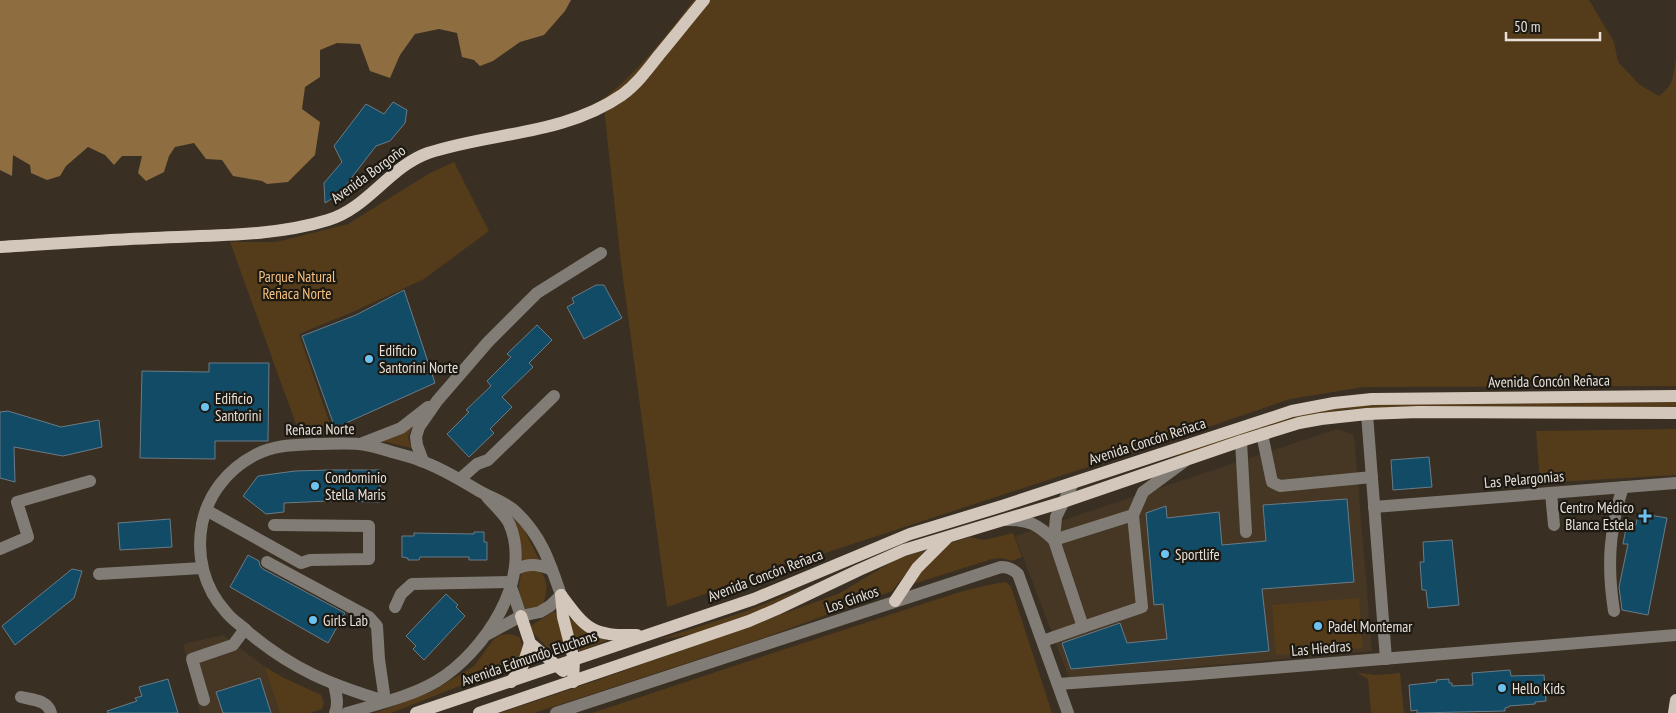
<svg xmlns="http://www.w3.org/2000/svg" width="1676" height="713" font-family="'PT Sans Narrow',sans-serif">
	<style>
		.built { fill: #453724 }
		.green { fill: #543c1b }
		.water { fill: #8e6d41 }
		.building { fill: #114b66; stroke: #6a7b86 }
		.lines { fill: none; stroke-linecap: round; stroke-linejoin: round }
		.minor { stroke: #817c75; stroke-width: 12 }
		.major { stroke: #d2c7ba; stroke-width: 12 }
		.poi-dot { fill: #6cc3f2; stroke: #1c1812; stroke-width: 2 }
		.labels { text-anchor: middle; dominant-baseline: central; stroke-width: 4.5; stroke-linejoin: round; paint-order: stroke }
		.street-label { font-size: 15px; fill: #e8e1d9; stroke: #1c1812 }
		.park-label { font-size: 15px; fill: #f6c27f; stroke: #1c1812 }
		.poi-label { font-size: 15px; fill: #e8e1d9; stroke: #1c1812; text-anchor: start }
	</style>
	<rect width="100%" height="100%" fill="#392f22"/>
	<!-- built -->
	<g class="built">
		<path d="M1337 429 1354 435 1372 651 1069 678 1015 536Z"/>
		<path d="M223 635 264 666 280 713H200L183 644Z"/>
	</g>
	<!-- green -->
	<g class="green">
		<path d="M694 0H1589L1614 42 1618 62 1640 85 1659 96C1675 84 1673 75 1676 57V386L1364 387 1290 399 1161 443 819 555 667 607 621 264 603 99C639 72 666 35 694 0Z"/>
		<path d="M454 162 489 231 424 279 355 311 299 334 334 436 300 435 230 242H276L348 224 430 173Z"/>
		<path d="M1676 402V408L1454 406 1348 409 1294 418 1182 455 1172 460 1181 453 1293 416 1318 411 1371 404Z"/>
		<path d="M413 425 408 437 411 448 382 441Z"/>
		<path d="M1676 429V475L1540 483 1536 431Z"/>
		<path d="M512 518 523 528 539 559 519 562Z"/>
		<path d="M1013 533 1022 557 1012 561 1002 558 992 559 910 585 944 545 970 537 984 540Z"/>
		<path d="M925 550 892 591 766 637 534 713H500L601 679 838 594 895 560Z"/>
		<path d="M538 569C549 579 548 594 542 606L526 609C519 597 516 584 523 571Z"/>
		<path d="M1006 582 1011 587 1052 713H592C685 682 778 651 871 621 913 608 963 588 1006 582Z"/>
		<path d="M806 587 759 612 699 633 658 640 747 611Z"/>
		<path d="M1359 598 1363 648 1276 655 1272 605Z"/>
		<path d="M553 612 558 613 567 649 565 654 559 656 555 655 534 634 530 628 532 625Z"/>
		<path d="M566 614C577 625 589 637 605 639L606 641 580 651 576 649Z"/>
		<path d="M509 634 519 637C524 645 523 657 515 664L391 713H375L431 692 474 666 494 639 501 635Z"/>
		<path d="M264 666 282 677 321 695 324 703 322 709 310 713H280Z"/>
		<path d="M1357 673 1377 675 1400 673 1404 713H1371L1368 679Z"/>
	</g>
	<!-- water -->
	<path class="water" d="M0 0H571L565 11 544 35 520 42 493 61 480 66 474 60 462 57 457 33 439 29 415 34 400 55 390 78 370 71 360 44 337 43 320 50V77L305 87 302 109 320 122 315 155 288 182 267 184 262 181 233 176 222 160 206 159 194 143 175 147 169 156 164 172 146 181 138 173 142 156H122L114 165 105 155 88 147 66 166 60 176 47 180 31 173 30 165 13 155 12 176 0 170Z"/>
	<!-- building -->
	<g class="building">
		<path d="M393 102 407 110 405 123 390 141 376 146 339 194 325 203 324 183 342 162 334 146 366 104 384 114Z"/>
		<path d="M596 285H604L622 318 584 339 567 307 574 303 572 298Z"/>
		<path d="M404 290 435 383 335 428 302 336 356 315Z"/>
		<path d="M537 325 552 340 529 363 533 367 502 397 512 407 490 429 494 433 469 457 447 434 469 412 466 410 491 386 487 381 511 357 507 354Z"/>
		<path d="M209 363H269L268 441H215V459L140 458 142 371 209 372Z"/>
		<path d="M8 411 61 427 99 420 102 447 63 456 14 447 15 482 0 478V412Z"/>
		<path d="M1429 457 1432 487 1393 490 1391 460Z"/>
		<path d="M329 470H380V502L329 501 284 503V512L266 514 243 496 258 476 295 471Z"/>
		<path d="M1347 499 1354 582 1262 589 1269 651 1071 669 1062 643 1120 623 1127 643 1167 639 1163 604 1154 605 1146 513 1166 506 1167 518 1219 512 1222 545 1266 541 1263 505Z"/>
		<path d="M1638 513 1667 518 1648 615 1622 610 1620 594 1619 587 1628 544H1623L1627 523 1636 525Z"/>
		<path d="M170 519 172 547 120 550 118 523Z"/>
		<path d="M474 532H484V542H487V560H469V557H420L419 560H408V558L402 557V536H414V533L474 534Z"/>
		<path d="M1452 540 1459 605 1428 608 1426 590H1422L1420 562H1424L1423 542Z"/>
		<path d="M248 555 259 561 260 566 263 569 345 613 328 643 230 587Z"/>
		<path d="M72 569 82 571 74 598 15 645 2 626Z"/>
		<path d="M446 594 458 605 456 607 465 616 424 660 413 649 416 646 406 636Z"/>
		<path d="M1510 670 1511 676 1544 675 1546 701 1535 702V704L1509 706V707L1505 708V711L1417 713V710L1411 711 1409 685 1437 682 1436 680 1449 679V683H1452V686L1473 685 1472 673Z"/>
		<path d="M260 678 271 713H223L216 692Z"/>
		<path d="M168 679 178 713H108L107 711 137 701 135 698 142 696 139 687Z"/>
	</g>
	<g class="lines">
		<!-- minor -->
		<g class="minor">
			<path d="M1367 414 1386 659"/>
			<path d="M1262 434 1272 482 1280 486 1372 477"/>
			<path d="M1241 441 1246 532"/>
			<path d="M360 444 401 428 428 407"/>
			<path d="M423 461 417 445 416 437 419 427 437 401 488 342 537 293 601 253"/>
			<path d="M460 479 477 464 488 460 554 396"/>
			<path d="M1551 493 1554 525"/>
			<path d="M1374 507 1676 483"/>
			<path d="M206 510 301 563 310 560 369 559V526L274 525"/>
			<path d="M1133 515 1054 540 1083 627 1142 607 1133 515 1143 492 1185 461"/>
			<path d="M1006 520C1029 519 1038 525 1054 540"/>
			<path d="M1054 540 1056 517 1073 483"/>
			<path d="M0 549 28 537 17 502 90 481"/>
			<path d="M267 562 369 617 377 626 379 659 385 701"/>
			<path d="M516 569C529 563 539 564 552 570"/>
			<path d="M99 574 202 568"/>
			<path d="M511 587 521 616"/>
			<path d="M395 607 401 594 412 584 512 582"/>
			<path d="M1614 611C1607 567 1609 529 1623 487"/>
			<path d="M1043 641 1083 627"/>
			<path d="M334 684C336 694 339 704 335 713"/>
			<path d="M1058 684 1186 675 1676 635"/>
			<path d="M21 697C33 700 48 700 51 713"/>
			<path d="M204 700 192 659 233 645 245 629"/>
			<path d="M385 701C331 685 292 669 248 632 241 625 232 620 226 612 204 588 196 556 202 524 208 494 228 469 255 455 274 445 293 445 314 444 329 444 344 443 359 444 370 445 382 449 392 452 402 455 412 457 421 461 442 468 462 481 481 492 494 499 506 502 517 513 542 537 550 563 561 595L550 606 540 612 521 616 488 634"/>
			<path d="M347 713C377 704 410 697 437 681 484 652 534 579 509 523 504 514 494 505 487 497"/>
			<path d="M556 713 1001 567C1008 567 1013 569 1018 574L1068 713"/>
		</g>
		<!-- major -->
		<g class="major">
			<path d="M0 247C51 244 102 240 153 238 209 235 273 237 328 220 368 208 389 167 428 153 492 132 564 135 622 95 637 84 648 69 659 55 674 37 689 18 704 0"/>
			<path d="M561 595C587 630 592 636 637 635"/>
			<path d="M561 595 563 617 574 660 573 682"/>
			<path d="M895 601 917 568 947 538"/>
			<path d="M521 616 530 643 563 671"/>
			<path d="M511 682 523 665 530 643"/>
			<path d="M416 713 754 599 910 534 1002 506 1292 411 1334 403 1372 399 1676 396"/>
			<path d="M479 713 749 621 777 609 859 570 904 550 1063 502 1241 441 1299 423 1321 419 1367 414 1418 412 1676 413"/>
			<path d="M1674 713 1676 700"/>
		</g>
	</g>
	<!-- markers -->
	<g class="poi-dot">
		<circle cx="369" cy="359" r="5"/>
		<circle cx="205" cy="407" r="5"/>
		<circle cx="315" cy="486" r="5"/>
		<path d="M1642.5 508.5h5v5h5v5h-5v5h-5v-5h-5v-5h5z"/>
		<circle cx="1165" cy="554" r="5"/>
		<circle cx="313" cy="620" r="5"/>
		<circle cx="1318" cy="626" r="5"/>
		<circle cx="1502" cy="688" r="5"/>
	</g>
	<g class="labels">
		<!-- street labels -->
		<g class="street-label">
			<text transform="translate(368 174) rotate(-36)">Avenida Borgoño</text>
			<text transform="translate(1549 381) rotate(-1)">Avenida Concón Reñaca</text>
			<text transform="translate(320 429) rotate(-1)">Reñaca Norte</text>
			<text transform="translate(1147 441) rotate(-18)">Avenida Concón Reñaca</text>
			<text transform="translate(1524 479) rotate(-5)">Las Pelargonias</text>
			<text transform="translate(765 575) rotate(-21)">Avenida Concón Reñaca</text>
			<text transform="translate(852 599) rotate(-19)">Los Ginkos</text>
			<text transform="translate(1321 648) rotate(-5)">Las Hiedras</text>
			<text transform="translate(529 658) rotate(-19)">Avenida Edmundo Eluchans</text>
		</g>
		<!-- park labels -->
		<g class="park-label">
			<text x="297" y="276">Parque Natural<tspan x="297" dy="17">Reñaca Norte</tspan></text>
		</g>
		<!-- poi labels -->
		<g class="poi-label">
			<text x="379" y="350">Edificio<tspan x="379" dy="17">Santorini Norte</tspan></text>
			<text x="215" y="398">Edificio<tspan x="215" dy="17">Santorini</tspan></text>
			<text x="325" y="477">Condominio<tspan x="325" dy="17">Stella Maris</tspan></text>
			<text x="1634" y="507" text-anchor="end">Centro Médico<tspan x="1634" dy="17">Blanca Estela</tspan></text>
			<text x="1175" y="554">Sportlife</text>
			<text x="323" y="620">Girls Lab</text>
			<text x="1328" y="626">Padel Montemar</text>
			<text x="1512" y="688">Hello Kids</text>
		</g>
	</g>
	<!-- scale -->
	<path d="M1506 32v8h94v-8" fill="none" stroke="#e8e1d9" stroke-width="2.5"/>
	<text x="1514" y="32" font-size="15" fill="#e8e1d9" stroke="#1c1812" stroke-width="4" paint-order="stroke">50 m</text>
</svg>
